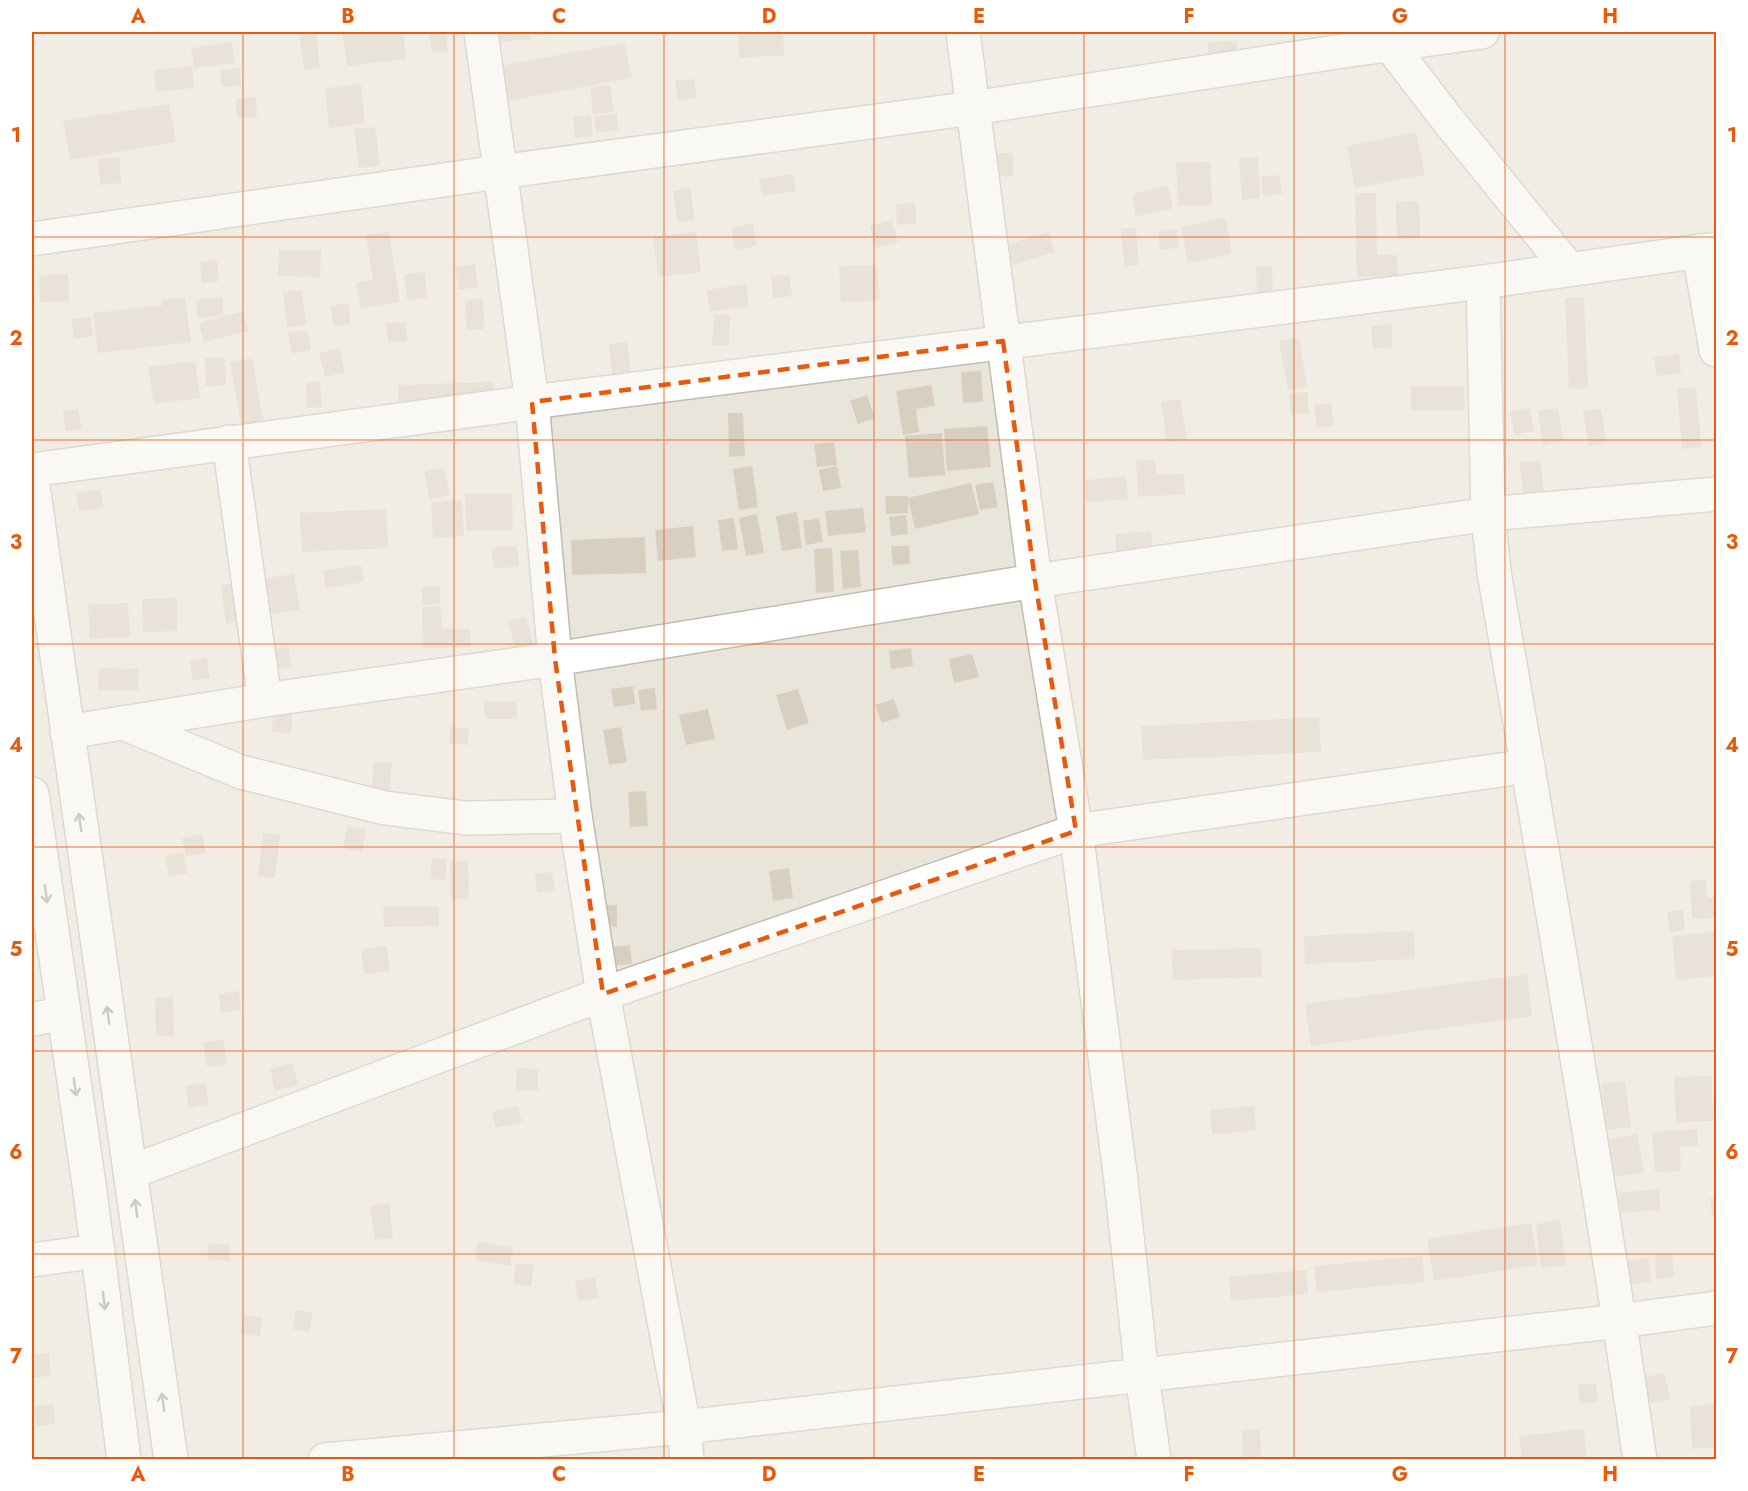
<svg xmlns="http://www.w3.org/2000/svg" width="1748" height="1491" font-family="Jost,sans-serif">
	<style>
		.residential { fill: #eae5da }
		.building { fill: #d8cfc1 }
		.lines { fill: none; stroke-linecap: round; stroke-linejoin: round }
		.minor-casing { stroke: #c2bbae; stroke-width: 36 }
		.minor { stroke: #fff; stroke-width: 33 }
		.oneway { stroke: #9c9892 }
		.marked { fill: none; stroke: #e8590c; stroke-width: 4.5; stroke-dasharray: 12 8; stroke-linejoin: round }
		.grid { fill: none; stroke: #e8590c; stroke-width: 1.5; stroke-opacity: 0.55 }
		.neatline { fill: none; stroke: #e8590c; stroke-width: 2 }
		.grid-label { font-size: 20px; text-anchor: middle; font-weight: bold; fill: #e8590c }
	</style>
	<rect width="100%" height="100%" fill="#f6f3ec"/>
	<!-- residential -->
	<rect class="residential" x="32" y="32" width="1684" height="1427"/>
	<!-- building -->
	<g class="building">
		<path d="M299 32H316L320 68 304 70Z"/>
		<path d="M342 32H403L406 59 347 66Z"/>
		<path d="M429 32H446L448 51 432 53Z"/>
		<path d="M496 32H530L531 39 496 42Z"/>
		<path d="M533 32H569V33L533 35Z"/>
		<path d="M738 32H783L784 55 739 58Z"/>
		<path d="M1237 41V63L1208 64V42Z"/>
		<path d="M232 42 235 63 194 68 191 48Z"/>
		<path d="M625 43 632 78 506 101 499 66Z"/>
		<path d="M192 66 194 88 156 92 154 70Z"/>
		<path d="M240 68 241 86 222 87 220 70Z"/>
		<path d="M694 79 697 98 678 100 675 81Z"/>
		<path d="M361 84 365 123 329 128 325 88Z"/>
		<path d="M610 85 614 112 593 114 590 87Z"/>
		<path d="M256 97 257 117 237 118 236 99Z"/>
		<path d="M169 104 176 142 70 160 63 121Z"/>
		<path d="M617 114 618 131 596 132 594 116Z"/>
		<path d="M591 115 593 136 575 138 573 117Z"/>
		<path d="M375 127 380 166 359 168 354 129Z"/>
		<path d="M1416 132 1425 175 1355 188 1347 146Z"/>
		<path d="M993 153H1013V176H994Z"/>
		<path d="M119 157 121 183 100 185 98 159Z"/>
		<path d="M1258 157 1260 199 1242 200 1239 158Z"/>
		<path d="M1210 162 1212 205 1178 206 1176 163Z"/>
		<path d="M793 174 796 191 762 196 759 179Z"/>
		<path d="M1279 175 1282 194 1264 196 1261 177Z"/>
		<path d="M1168 186 1173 209 1136 216 1132 194Z"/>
		<path d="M690 187 695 220 678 223 673 191Z"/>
		<path d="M1355 193H1376L1377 255H1397L1398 276 1357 277Z"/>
		<path d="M1419 201 1420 238 1397 239 1396 202Z"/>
		<path d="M915 203 916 223 897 225 896 204Z"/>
		<path d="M1225 218 1232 254 1188 263 1181 227Z"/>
		<path d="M892 220 898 242 875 248 870 226Z"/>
		<path d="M753 223 757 246 735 250 731 228Z"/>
		<path d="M1136 228 1139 265 1124 266 1121 229Z"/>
		<path d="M1177 229 1179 248 1160 250 1158 231Z"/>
		<path d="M389 232 400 302 361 308 356 282 373 280 366 235Z"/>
		<path d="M696 232 701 272 658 277 653 237Z"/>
		<path d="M1049 232 1055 252 1009 266 1003 246Z"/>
		<path d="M279 250H321L320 277 278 276Z"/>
		<path d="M217 260 219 281 202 283 200 262Z"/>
		<path d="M475 264 478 287 459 290 455 267Z"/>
		<path d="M877 265 879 300 841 302 839 266Z"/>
		<path d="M1272 266 1273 291 1257 292 1256 267Z"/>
		<path d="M425 272 427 298 407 300 404 274Z"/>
		<path d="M68 274 69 301 40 302 39 276Z"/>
		<path d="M789 275 792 296 773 298 771 276Z"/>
		<path d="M746 284 749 306 710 312 707 290Z"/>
		<path d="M302 290 306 325 287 327 283 292Z"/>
		<path d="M222 297 224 315 198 319 196 300Z"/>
		<path d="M1584 297 1588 388 1569 389 1565 298Z"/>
		<path d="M185 298 191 342 98 353 93 313 163 305 162 300Z"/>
		<path d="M483 299 484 329 466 330 465 300Z"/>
		<path d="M348 303 351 323 334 326 330 306Z"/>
		<path d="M243 311 248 331 204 342 199 323Z"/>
		<path d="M714 314 730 315 729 345H712Z"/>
		<path d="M90 317 93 336 74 339 71 319Z"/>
		<path d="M406 322 407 341 388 342 386 323Z"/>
		<path d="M1391 324 1393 347 1373 349 1371 326Z"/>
		<path d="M307 330 311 350 292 354 288 333Z"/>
		<path d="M1299 338 1307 386 1288 390 1279 341Z"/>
		<path d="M628 342 631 382 613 384 609 344Z"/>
		<path d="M339 348 345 372 325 377 319 353Z"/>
		<path d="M1679 354 1681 373 1657 376 1654 357Z"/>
		<path d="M205 358H225L226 385 206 386Z"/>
		<path d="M252 358 264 424 242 428 230 362Z"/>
		<path d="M195 361 200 398 154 404 148 367Z"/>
		<path d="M981 371 983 402 963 403 961 372Z"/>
		<path d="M320 382 322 407 307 408 306 383Z"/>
		<path d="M493 382 494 403 398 406V385Z"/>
		<path d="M931 385 935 406 916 409 919 432 903 435 896 391Z"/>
		<path d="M1411 386H1464L1465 410H1411Z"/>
		<path d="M1696 387 1701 447 1682 449 1677 389Z"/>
		<path d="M1307 392 1309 413 1291 414 1289 394Z"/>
		<path d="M867 395 875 418 858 424 850 401Z"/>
		<path d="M1180 399 1187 439 1167 442 1161 402Z"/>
		<path d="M1331 403 1334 426 1317 428 1314 405Z"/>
		<path d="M1530 408 1534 431 1515 435 1510 412Z"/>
		<path d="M1558 408 1563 441 1543 445 1538 411Z"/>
		<path d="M78 409 82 429 66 431 63 412Z"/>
		<path d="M1601 409 1607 443 1589 446 1583 411Z"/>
		<path d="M728 413H743L745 456 729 457Z"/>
		<path d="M987 426 991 467 947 471 944 429Z"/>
		<path d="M942 433 945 475 909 478 905 436Z"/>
		<path d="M834 442 837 465 817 467 814 444Z"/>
		<path d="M1155 460 1156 475 1184 474 1185 494 1138 497 1136 461Z"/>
		<path d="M1540 460 1545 499 1525 502 1519 463Z"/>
		<path d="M752 466 758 507 739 510 733 469Z"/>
		<path d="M837 466 841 488 823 491 819 470Z"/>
		<path d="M444 467 450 495 430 500 424 472Z"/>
		<path d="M1126 476 1128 499 1086 502 1085 480Z"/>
		<path d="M993 482 998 507 980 510 975 485Z"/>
		<path d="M971 483 979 514 915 529 908 498Z"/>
		<path d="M101 489 103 508 79 511 76 493Z"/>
		<path d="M512 493 513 530 466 531 465 494Z"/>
		<path d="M885 496H908V513L886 514Z"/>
		<path d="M462 500 464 536 433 538 431 502Z"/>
		<path d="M863 508 866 532 828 536 825 511Z"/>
		<path d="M386 509 388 548 302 552 300 513Z"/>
		<path d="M797 512 802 548 782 551 776 516Z"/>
		<path d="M757 514 764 553 746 556 739 518Z"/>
		<path d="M906 515 908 534 891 536 889 517Z"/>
		<path d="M734 518 738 549 722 551 718 520Z"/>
		<path d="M819 518 823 542 806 545 803 521Z"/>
		<path d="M693 526 696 557 658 561 655 530Z"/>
		<path d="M1151 531 1152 549 1117 552 1115 534Z"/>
		<path d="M645 537 646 573 572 575 571 540Z"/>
		<path d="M517 545 519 566 494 569 491 548Z"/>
		<path d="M891 546H909L910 564 893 565Z"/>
		<path d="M832 548 834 592 816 593 814 549Z"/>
		<path d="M858 550 861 587 843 589 840 551Z"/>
		<path d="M361 565 364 582 326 588 323 571Z"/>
		<path d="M294 574 300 610 269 614 275 649 288 647 292 667 256 673 248 620 226 624 221 585Z"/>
		<path d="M440 586V604L422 605V587Z"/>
		<path d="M177 598V631L143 632 142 599Z"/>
		<path d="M128 603 130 637 90 639 88 605Z"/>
		<path d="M422 607H441L442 629H470L471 647 423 648Z"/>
		<path d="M526 617 535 650 517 655 508 621Z"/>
		<path d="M911 648 913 666 891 669 889 651Z"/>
		<path d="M972 654 979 677 954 683 949 659Z"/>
		<path d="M207 658 210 678 193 681 190 660Z"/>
		<path d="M99 668 139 669 138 691 98 690Z"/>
		<path d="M633 686 635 704 614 707 611 689Z"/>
		<path d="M655 688 657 709 641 711 638 690Z"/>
		<path d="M798 689 809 723 787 730 776 695Z"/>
		<path d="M894 699 900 717 882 723 875 705Z"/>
		<path d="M516 701 517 719H485L484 702Z"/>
		<path d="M708 709 715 739 686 745 679 715Z"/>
		<path d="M273 713 292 714 291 733 272 732Z"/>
		<path d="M1319 717 1321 752 1143 760 1141 726Z"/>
		<path d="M450 727 469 728 468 745 449 744Z"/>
		<path d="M621 727 627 762 609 765 603 730Z"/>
		<path d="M374 762 392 763 390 790 372 789Z"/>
		<path d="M646 791 648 826 630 827 628 792Z"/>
		<path d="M347 826 366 829 362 852 343 848Z"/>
		<path d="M263 833 280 835 275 878 258 876Z"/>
		<path d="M202 834 206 853 186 856 182 838Z"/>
		<path d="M183 852 187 873 169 877 165 856Z"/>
		<path d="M432 858 447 859 445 880 430 879Z"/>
		<path d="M450 861H468L469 899H451Z"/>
		<path d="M789 868 793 898 773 901 769 871Z"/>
		<path d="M552 872 555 890 537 893 535 874Z"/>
		<path d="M1706 880 1707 898 1716 897V918L1692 919 1690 881Z"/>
		<path d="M595 905H617V927L594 926Z"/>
		<path d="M383 907H439V926L384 927Z"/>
		<path d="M1683 910 1685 930 1670 932 1667 912Z"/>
		<path d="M1414 931 1415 959 1305 964 1304 936Z"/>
		<path d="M1716 932V976L1676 980 1672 936Z"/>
		<path d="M630 945 632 964 613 966 611 947Z"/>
		<path d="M387 946 390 971 364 974 361 949Z"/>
		<path d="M1261 948 1262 977 1173 980 1172 950Z"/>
		<path d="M1527 974 1532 1016 1311 1046 1305 1004Z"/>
		<path d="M239 991 241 1010 221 1013 219 994Z"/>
		<path d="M173 997 174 1036H156L155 998Z"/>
		<path d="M223 1039 227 1064 207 1067 203 1043Z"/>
		<path d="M293 1063 298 1085 275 1091 270 1069Z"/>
		<path d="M517 1068 538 1069V1091L516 1090Z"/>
		<path d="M1712 1076 1713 1121 1676 1122 1674 1077Z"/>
		<path d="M1625 1081 1631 1127 1607 1130 1601 1084Z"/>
		<path d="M205 1083 209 1104 189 1108 185 1086Z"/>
		<path d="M518 1106 522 1122 496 1128 492 1112Z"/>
		<path d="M1254 1106 1256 1130 1212 1135 1210 1110Z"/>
		<path d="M1697 1129 1698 1146 1680 1147 1681 1171 1655 1172 1652 1132Z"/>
		<path d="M1637 1134 1644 1172 1614 1177 1607 1140Z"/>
		<path d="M1659 1189 1660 1210 1621 1213 1618 1193Z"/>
		<path d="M1716 1197V1217H1712L1710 1198Z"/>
		<path d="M389 1203 393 1238 375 1240 370 1206Z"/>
		<path d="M1560 1220 1566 1265 1541 1268 1536 1224Z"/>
		<path d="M1531 1223 1538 1265 1434 1281 1427 1239Z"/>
		<path d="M478 1241 513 1248 510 1266 475 1260Z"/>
		<path d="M208 1243 230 1245 229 1261 207 1259Z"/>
		<path d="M1672 1253 1674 1277 1656 1279 1655 1254Z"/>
		<path d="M1422 1256 1425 1282 1317 1292 1314 1266Z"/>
		<path d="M1648 1258 1651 1282 1616 1286 1613 1263Z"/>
		<path d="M516 1263 534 1265 531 1287 513 1284Z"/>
		<path d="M1306 1270 1308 1294 1231 1301 1229 1277Z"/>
		<path d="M595 1277 599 1298 578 1301 575 1281Z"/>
		<path d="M296 1310 313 1313 310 1332 293 1329Z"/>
		<path d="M243 1315 262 1317 260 1336 241 1334Z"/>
		<path d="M49 1353 51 1376 32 1378V1355Z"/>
		<path d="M1664 1373 1670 1399 1650 1403 1644 1377Z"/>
		<path d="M1596 1383 1598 1402 1580 1404 1578 1385Z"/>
		<path d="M54 1404 55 1424 36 1426 34 1406Z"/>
		<path d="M1716 1404V1448L1692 1449 1690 1406Z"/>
		<path d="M1260 1429 1261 1460H1243L1242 1430Z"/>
		<path d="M1584 1429 1587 1460H1522L1519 1436Z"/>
	</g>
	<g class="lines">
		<defs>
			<g id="minor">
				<path d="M481 32 532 402 555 659 575 816 603 994 684 1427 687 1460"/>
				<path d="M963 32 1035 581 1076 831 1121 1181 1142 1375 1154 1460"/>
				<path d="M1380 32 1447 119 1569 269"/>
				<path d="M32 239 499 172 973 108 1343 51 1482 32"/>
				<path d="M1699 251 1716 350"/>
				<path d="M1483 282 1488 514 1494 572C1545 867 1597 1163 1640 1460"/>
				<path d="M229 442 265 700"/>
				<path d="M32 470 532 402 1483 282 1716 249"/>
				<path d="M32 479 171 1460"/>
				<path d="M123 723 241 772 385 808 465 818 575 816"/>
				<path d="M67 732 265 700 555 659 1035 581 1488 514 1716 494"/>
				<path d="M32 794 90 1191 124 1460"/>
				<path d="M32 1019 64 1014"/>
				<path d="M131 1172 603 994 1076 831 1528 766"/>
				<path d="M32 1260 98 1251"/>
				<path d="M325 1460 684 1427 1620 1321 1716 1308"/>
			</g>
		</defs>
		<!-- minor casing -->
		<use href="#minor" class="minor-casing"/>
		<!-- minor -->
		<use href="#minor" class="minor"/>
	</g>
	<!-- one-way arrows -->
	<defs><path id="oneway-shaft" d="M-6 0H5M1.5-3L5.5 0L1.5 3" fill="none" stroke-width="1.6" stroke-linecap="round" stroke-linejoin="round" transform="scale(1.5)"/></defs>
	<g class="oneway">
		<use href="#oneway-shaft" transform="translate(80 822) rotate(-98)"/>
		<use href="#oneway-shaft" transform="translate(46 894) rotate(82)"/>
		<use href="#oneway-shaft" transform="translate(108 1015) rotate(-98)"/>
		<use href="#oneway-shaft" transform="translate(75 1087) rotate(82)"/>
		<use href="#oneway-shaft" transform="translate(136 1208) rotate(-97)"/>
		<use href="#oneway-shaft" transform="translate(104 1301) rotate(83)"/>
		<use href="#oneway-shaft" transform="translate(163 1402) rotate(-98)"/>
	</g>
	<!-- marked area -->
	<path d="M0 0H1748V1491H0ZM1003 341 1035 581 1076 831 603 994 555 659 532 402Z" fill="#f6f3ec" fill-opacity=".55" fill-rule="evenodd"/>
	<path class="marked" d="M1003 341 1035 581 1076 831 603 994 555 659 532 402Z"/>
	<!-- grid -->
	<path class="grid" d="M243 32V1460M454 32V1460M664 32V1460M874 32V1460M1084 32V1460M1294 32V1460M1505 32V1460M32 237H1716M32 440H1716M32 644H1716M32 847H1716M32 1051H1716M32 1254H1716"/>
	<!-- border -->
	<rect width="1748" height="1491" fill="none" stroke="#ffffff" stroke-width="66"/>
	<rect x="33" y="33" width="1682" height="1425" class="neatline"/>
	<g class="grid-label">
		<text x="138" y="23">A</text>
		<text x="348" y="23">B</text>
		<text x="559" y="23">C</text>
		<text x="769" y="23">D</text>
		<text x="979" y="23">E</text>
		<text x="1189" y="23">F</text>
		<text x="1400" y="23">G</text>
		<text x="1610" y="23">H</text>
		<text x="16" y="142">1</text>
		<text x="1732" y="142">1</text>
		<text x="16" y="345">2</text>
		<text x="1732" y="345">2</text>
		<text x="16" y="549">3</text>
		<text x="1732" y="549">3</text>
		<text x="16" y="752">4</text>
		<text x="1732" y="752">4</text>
		<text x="16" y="956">5</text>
		<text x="1732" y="956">5</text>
		<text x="16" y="1159">6</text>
		<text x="1732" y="1159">6</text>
		<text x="16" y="1363">7</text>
		<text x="1732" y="1363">7</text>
		<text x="138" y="1481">A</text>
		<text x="348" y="1481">B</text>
		<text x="559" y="1481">C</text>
		<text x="769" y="1481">D</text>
		<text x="979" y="1481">E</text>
		<text x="1189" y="1481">F</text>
		<text x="1400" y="1481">G</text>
		<text x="1610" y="1481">H</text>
	</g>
</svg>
